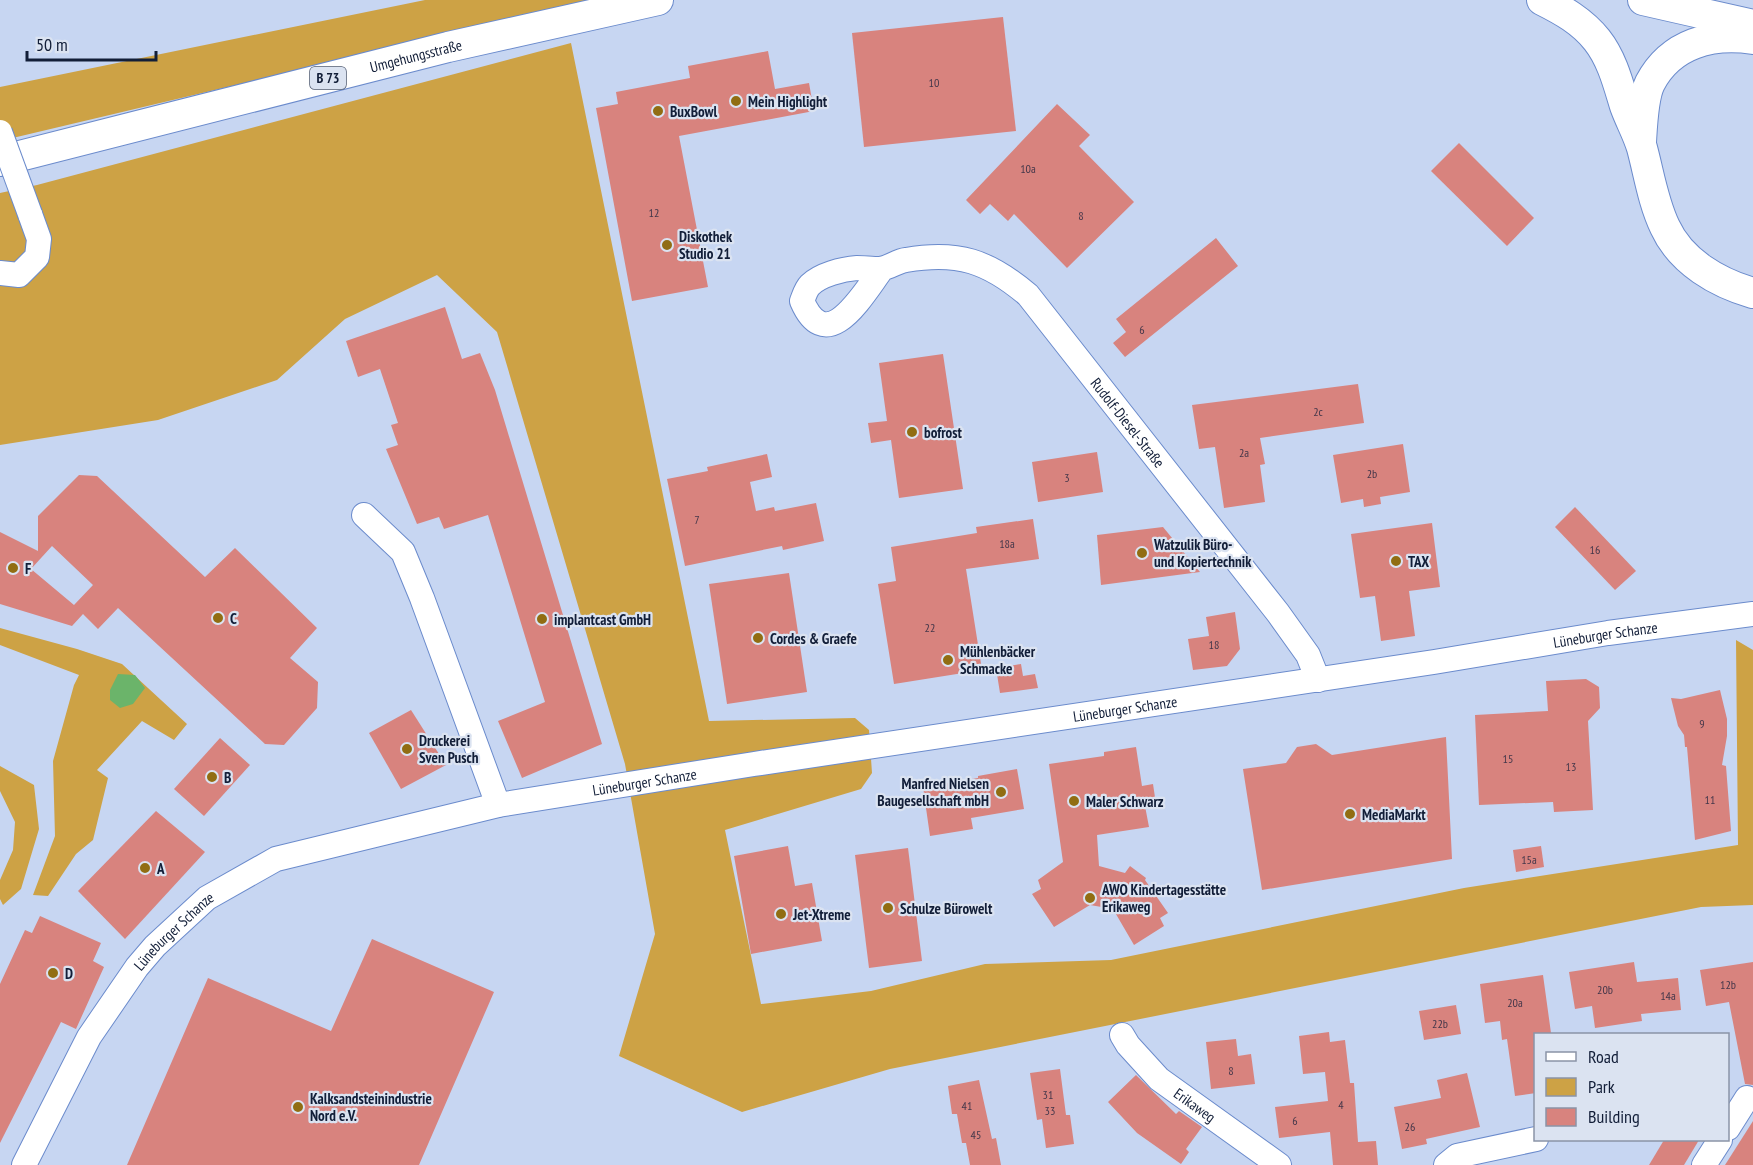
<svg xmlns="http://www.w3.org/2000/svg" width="1753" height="1165" font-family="'PT Sans Narrow',sans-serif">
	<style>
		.green { fill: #cda245 }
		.water { fill: #6bb46a }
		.building { fill: #d8837e; fill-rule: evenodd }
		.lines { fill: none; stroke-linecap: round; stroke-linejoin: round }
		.minor-casing { stroke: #6b8bcc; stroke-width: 26 }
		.major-casing { stroke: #6b8bcc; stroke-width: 32 }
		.minor { stroke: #fff; stroke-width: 24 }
		.major { stroke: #fff; stroke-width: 30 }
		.minor-bridge-casing { stroke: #6b8bcc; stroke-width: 26; stroke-linecap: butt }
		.minor-bridge { stroke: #fff; stroke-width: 24 }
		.poi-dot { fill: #916d13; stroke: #dbe3f1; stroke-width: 2 }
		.labels { text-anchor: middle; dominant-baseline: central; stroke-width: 4.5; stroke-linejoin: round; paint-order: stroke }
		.number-label { font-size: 12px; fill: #44374a }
		.shield { fill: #dbe3f1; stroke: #4e5970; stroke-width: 1.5 }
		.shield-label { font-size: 14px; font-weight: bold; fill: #121e38 }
		.street-label { font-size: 15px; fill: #121e38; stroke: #dbe3f1 }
		.poi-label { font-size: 15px; font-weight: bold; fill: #121e38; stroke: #dbe3f1; text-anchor: start }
	</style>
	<rect width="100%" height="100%" fill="#c7d6f2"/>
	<!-- green -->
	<g class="green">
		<path d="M425 0H607L548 11 0 141V87Z"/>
		<path d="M571 43 709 721 855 718 869 730 872 773 861 789 725 830 761 1004 871 991 985 964 1111 960 1464 888 1738 845 1736 640 1753 650V905L1701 907 890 1069 742 1112 619 1056 655 934 625 764 497 332 437 275 345 319 277 380 158 420 0 445V193L37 185Z"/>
		<path d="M0 628 77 649 122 664 187 724 174 740 142 721 97 770 108 778 93 840 76 854 48 896 33 895 55 836 53 761 74 685 79 675 0 645Z"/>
		<path d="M0 766 34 785 39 829 21 889 3 905 0 899V880L13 850 15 822 0 791Z"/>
	</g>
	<!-- water -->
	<path class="water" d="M118 674 135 675 145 688 133 704 120 708 110 700V690Z"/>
	<!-- building -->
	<g class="building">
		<path d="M1003 17 1016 131 864 147 852 33Z"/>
		<path d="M768 51 775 89 809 83 814 111 679 136 708 287 632 301 596 108 618 104 616 92 690 78 688 66Z"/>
		<path d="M1057 104 1090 135 1079 146 1134 202 1067 268 1014 214 1008 221 990 204 980 214 966 200Z"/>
		<path d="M1459 143 1534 218 1507 246 1431 171Z"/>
		<path d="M1216 238 1238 266 1125 357 1113 343 1126 332 1116 319Z"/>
		<path d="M445 307 462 359 480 353 495 390 602 744 522 778 498 721 545 702 488 515 444 529 439 517 417 524 386 449 398 445 391 425 398 423 380 369 358 377 346 341Z"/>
		<path d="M943 354 963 489 899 498 891 440 871 443 868 423 887 421 879 363Z"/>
		<path d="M1358 384 1364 423 1260 438 1265 464 1260 465 1265 502 1224 508 1215 447 1199 449 1192 405Z"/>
		<path d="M1403 444 1410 492 1380 497 1381 504 1364 507 1363 499 1341 503 1333 455Z"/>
		<path d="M1097 452 1103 492 1038 502 1032 462Z"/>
		<path d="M767 454 772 477 750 482 756 511 774 507 775 511 816 503 824 541 783 550 782 546 685 566 667 479 708 471 707 467Z"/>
		<path d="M79 475 97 476 205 577 235 548 317 628 290 658 318 682 317 708 284 745 265 744 118 608 98 629 83 614 72 626 0 604V532L38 551V516ZM52 546 93 585 74 605 31 569Z"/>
		<path d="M1575 507 1636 571 1615 590 1555 527Z"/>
		<path d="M1033 519 1039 559 966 569 982 670 894 684 878 584 896 581 891 547 977 533 976 527Z"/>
		<path d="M1432 523 1440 587 1409 591 1415 636 1381 641 1375 596 1360 598 1351 534Z"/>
		<path d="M1163 527 1200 572 1101 585 1097 535Z"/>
		<path d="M789 573 807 692 727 704 709 584Z"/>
		<path d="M1235 612 1240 649 1227 666 1193 670 1188 639 1209 636 1206 617Z"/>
		<path d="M1021 664 1023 676 1035 674 1038 688 1000 693 996 668Z"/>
		<path d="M1586 679 1599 687 1600 708 1588 721 1593 810 1554 812 1553 802 1479 805 1475 715 1548 711 1546 681Z"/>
		<path d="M1720 690 1727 719V736L1722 765 1726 766 1731 831 1695 840 1687 747H1685L1684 735 1678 726 1671 698 1681 699Z"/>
		<path d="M411 710 446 765 401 789 369 733Z"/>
		<path d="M1446 737 1452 859 1262 890 1243 769 1286 763 1297 747 1316 744 1332 755Z"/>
		<path d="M220 738 250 765 204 816 174 789Z"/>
		<path d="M1136 747 1142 786 1153 784 1156 804 1145 806 1149 827 1097 835 1099 866 1125 873 1130 866 1146 878 1145 880 1168 913 1160 918 1164 926 1134 945 1113 909 1090 905 1054 927 1032 894 1041 889 1038 880 1063 862 1049 764 1104 756V752Z"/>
		<path d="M1017 769 1024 809 971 818 973 829 930 836 923 787 978 778V776Z"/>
		<path d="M156 811 205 852 125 939 78 891Z"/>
		<path d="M788 846 795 886 812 883 822 941 751 954 734 856Z"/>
		<path d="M1541 846 1544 867 1516 872 1513 850Z"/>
		<path d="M908 848 922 961 869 968 855 855Z"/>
		<path d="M40 916 101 943 93 961 104 967 76 1029 61 1022 0 1143V984L25 930 32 933Z"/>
		<path d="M372 939 494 992 419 1165H127L208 978 331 1031Z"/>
		<path d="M1634 962 1637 982 1678 978 1681 1010 1641 1014 1642 1021 1595 1028 1592 1006 1575 1009 1569 972Z"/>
		<path d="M1753 962V1085L1745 1084 1729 1002 1706 1006 1700 970Z"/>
		<path d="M1543 975 1551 1033 1536 1035V1093L1515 1096 1507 1039 1502 1040 1500 1021 1485 1023 1480 984Z"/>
		<path d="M1456 1005 1461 1034 1424 1040 1419 1011Z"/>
		<path d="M1329 1032 1330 1042 1345 1040 1350 1083H1354L1358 1142 1376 1141 1378 1165H1333L1330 1132 1279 1138 1275 1107 1328 1101 1325 1072 1303 1074 1299 1036Z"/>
		<path d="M1236 1039 1238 1056 1251 1054 1255 1084 1211 1089 1206 1042Z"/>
		<path d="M1060 1069 1066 1115H1070L1074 1144 1046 1148 1042 1119 1037 1120 1030 1073Z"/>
		<path d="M1467 1073 1480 1127 1426 1139 1427 1144 1402 1149 1394 1107 1441 1098 1437 1080Z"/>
		<path d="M1136 1075 1176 1114 1179 1111 1202 1127 1186 1149 1189 1152 1181 1164 1137 1133 1108 1102Z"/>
		<path d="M979 1080 992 1139 996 1138 1001 1165H970L966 1143H962L957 1114H952L948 1086Z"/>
		<path d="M1753 1121V1165H1725Z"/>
		<path d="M1664 1140H1699L1684 1165H1649Z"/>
	</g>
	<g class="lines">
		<defs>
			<g id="minor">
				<path id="s1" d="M882 269C863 294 827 359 802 301 804 296 806 289 810 285 820 275 842 269 857 268 864 268 872 269 880 269 889 268 897 261 906 260 958 251 988 261 1028 295L1278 613 1308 655 1318 680"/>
				<path d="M0 273 19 275 37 257 39 239 30 214"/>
				<path d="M364 515 403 552 422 598 498 805"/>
				<path id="s2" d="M1122 1035 1128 1045 1159 1079 1279 1165"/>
				<path d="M1728 1128 1747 1098"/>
				<path id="s3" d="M24 1165 89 1037 137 967 155 946 207 898 276 859 498 805 754 764 1434 662 1608 633 1753 614"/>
				<path d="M1446 1165 1457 1156 1536 1139"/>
				<path d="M1704 1165 1720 1140"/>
			</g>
			<g id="major">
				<path d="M1542 0C1562 10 1582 21 1597 40 1612 59 1618 83 1625 106 1630 120 1638 134 1642 148 1649 174 1653 202 1665 227 1681 262 1718 283 1753 293"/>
				<path d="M1643 0 1753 25"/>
				<path d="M1641 142C1642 126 1643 97 1650 83 1671 43 1712 33 1753 39"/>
				<path id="s4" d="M0 161 448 47 658 0"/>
			</g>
		</defs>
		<!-- minor casing -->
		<use href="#minor" class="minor-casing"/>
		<!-- major casing -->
		<use href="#major" class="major-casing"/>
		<!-- minor -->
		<use href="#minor" class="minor"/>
		<!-- major -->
		<use href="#major" class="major"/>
		<defs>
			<path id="minor-bridge" d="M0 132 30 214"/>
		</defs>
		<!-- minor-bridge casing -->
		<use href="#minor-bridge" class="minor-bridge-casing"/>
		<!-- minor-bridge -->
		<use href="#minor-bridge" class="minor-bridge"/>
	</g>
	<!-- markers -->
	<g class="poi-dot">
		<circle cx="736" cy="101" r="6"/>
		<circle cx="658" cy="111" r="6"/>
		<circle cx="667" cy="245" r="6"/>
		<circle cx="912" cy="432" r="6"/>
		<circle cx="1142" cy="553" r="6"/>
		<circle cx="1396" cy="561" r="6"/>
		<circle cx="13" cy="568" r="6"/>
		<circle cx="218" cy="618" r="6"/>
		<circle cx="542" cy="619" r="6"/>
		<circle cx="758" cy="638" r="6"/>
		<circle cx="948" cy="660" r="6"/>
		<circle cx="407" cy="749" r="6"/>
		<circle cx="212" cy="777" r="6"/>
		<circle cx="1001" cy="792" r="6"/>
		<circle cx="1074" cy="801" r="6"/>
		<circle cx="1350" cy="814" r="6"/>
		<circle cx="145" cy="868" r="6"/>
		<circle cx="1090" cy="898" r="6"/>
		<circle cx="888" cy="908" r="6"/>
		<circle cx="781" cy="914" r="6"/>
		<circle cx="53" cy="973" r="6"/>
		<circle cx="298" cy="1107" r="6"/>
	</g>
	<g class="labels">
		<!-- number labels -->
		<g class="number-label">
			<text x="934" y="82">10</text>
			<text x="1028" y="168">10a</text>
			<text x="654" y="212">12</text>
			<text x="1081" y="215">8</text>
			<text x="1142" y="329">6</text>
			<text x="1318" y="411">2c</text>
			<text x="1244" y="452">2a</text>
			<text x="1372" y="473">2b</text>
			<text x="1067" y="477">3</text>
			<text x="697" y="519">7</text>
			<text x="1007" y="543">18a</text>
			<text x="1595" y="549">16</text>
			<text x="930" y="627">22</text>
			<text x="1214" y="644">18</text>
			<text x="1702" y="723">9</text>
			<text x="1508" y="758">15</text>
			<text x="1571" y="766">13</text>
			<text x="1710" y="799">11</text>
			<text x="1529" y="859">15a</text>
			<text x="1728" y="984">12b</text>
			<text x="1605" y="989">20b</text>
			<text x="1668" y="995">14a</text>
			<text x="1515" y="1002">20a</text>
			<text x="1440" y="1023">22b</text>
			<text x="1231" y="1070">8</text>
			<text x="1048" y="1094">31</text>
			<text x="1341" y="1104">4</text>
			<text x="967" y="1105">41</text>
			<text x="1050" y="1110">33</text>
			<text x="1295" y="1120">6</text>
			<text x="1410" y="1126">26</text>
			<text x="976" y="1134">45</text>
		</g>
		<!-- shield labels -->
		<rect class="shield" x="310" y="67" width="36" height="22" rx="4.5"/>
		<g class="shield-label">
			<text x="328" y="78">B 73</text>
		</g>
		<!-- street labels -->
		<g class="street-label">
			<text stroke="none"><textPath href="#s4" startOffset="429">Umgehungsstraße</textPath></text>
			<text stroke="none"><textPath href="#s1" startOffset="530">Rudolf-Diesel-Straße</textPath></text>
			<text stroke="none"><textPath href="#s3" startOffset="1755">Lüneburger Schanze</textPath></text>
			<text stroke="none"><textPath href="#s3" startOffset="1269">Lüneburger Schanze</textPath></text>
			<text stroke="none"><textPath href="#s3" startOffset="783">Lüneburger Schanze</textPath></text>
			<text stroke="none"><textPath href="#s3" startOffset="280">Lüneburger Schanze</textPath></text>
			<text stroke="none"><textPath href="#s2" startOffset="102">Erikaweg</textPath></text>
		</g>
		<!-- poi labels -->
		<g class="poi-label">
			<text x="748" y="101">Mein Highlight</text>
			<text x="670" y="111">BuxBowl</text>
			<text x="679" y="236">Diskothek<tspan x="679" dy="17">Studio 21</tspan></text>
			<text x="924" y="432">bofrost</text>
			<text x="1154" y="544">Watzulik Büro-<tspan x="1154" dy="17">und Kopiertechnik</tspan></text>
			<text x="1408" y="561">TAX</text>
			<text x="25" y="568">F</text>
			<text x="230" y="618">C</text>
			<text x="554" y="619">implantcast GmbH</text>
			<text x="770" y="638">Cordes &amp; Graefe</text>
			<text x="960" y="651">Mühlenbäcker<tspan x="960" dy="17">Schmacke</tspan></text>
			<text x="419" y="740">Druckerei<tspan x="419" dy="17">Sven Pusch</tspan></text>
			<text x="224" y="777">B</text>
			<text x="989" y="783" text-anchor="end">Manfred Nielsen<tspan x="989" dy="17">Baugesellschaft mbH</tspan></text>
			<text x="1086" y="801">Maler Schwarz</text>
			<text x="1362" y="814">MediaMarkt</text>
			<text x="157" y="868">A</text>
			<text x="1102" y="889">AWO Kindertagesstätte<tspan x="1102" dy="17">Erikaweg</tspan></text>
			<text x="900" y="908">Schulze Bürowelt</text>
			<text x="793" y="914">Jet-Xtreme</text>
			<text x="65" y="973">D</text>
			<text x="310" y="1098">Kalksandsteinindustrie<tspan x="310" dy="17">Nord e.V.</tspan></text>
		</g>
	</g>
	<!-- legend -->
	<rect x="1534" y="1033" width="195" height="108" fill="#dbe3f1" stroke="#8b94a7" stroke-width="1.5"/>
	<rect x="1546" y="1052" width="30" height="9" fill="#ffffff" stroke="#8b94a7" stroke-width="1.5"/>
	<text x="1588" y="1063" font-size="18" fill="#121e38">Road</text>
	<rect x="1546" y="1078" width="30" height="18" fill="#cda245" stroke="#8b94a7" stroke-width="1.5"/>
	<text x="1588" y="1093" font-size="18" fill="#121e38">Park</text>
	<rect x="1546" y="1108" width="30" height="18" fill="#d8837e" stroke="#8b94a7" stroke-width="1.5"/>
	<text x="1588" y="1123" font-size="18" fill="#121e38">Building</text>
	<!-- scale -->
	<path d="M27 51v9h129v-9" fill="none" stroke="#121e38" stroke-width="3"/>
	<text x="36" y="51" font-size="18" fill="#121e38" stroke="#dbe3f1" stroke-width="4.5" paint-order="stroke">50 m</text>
</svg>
